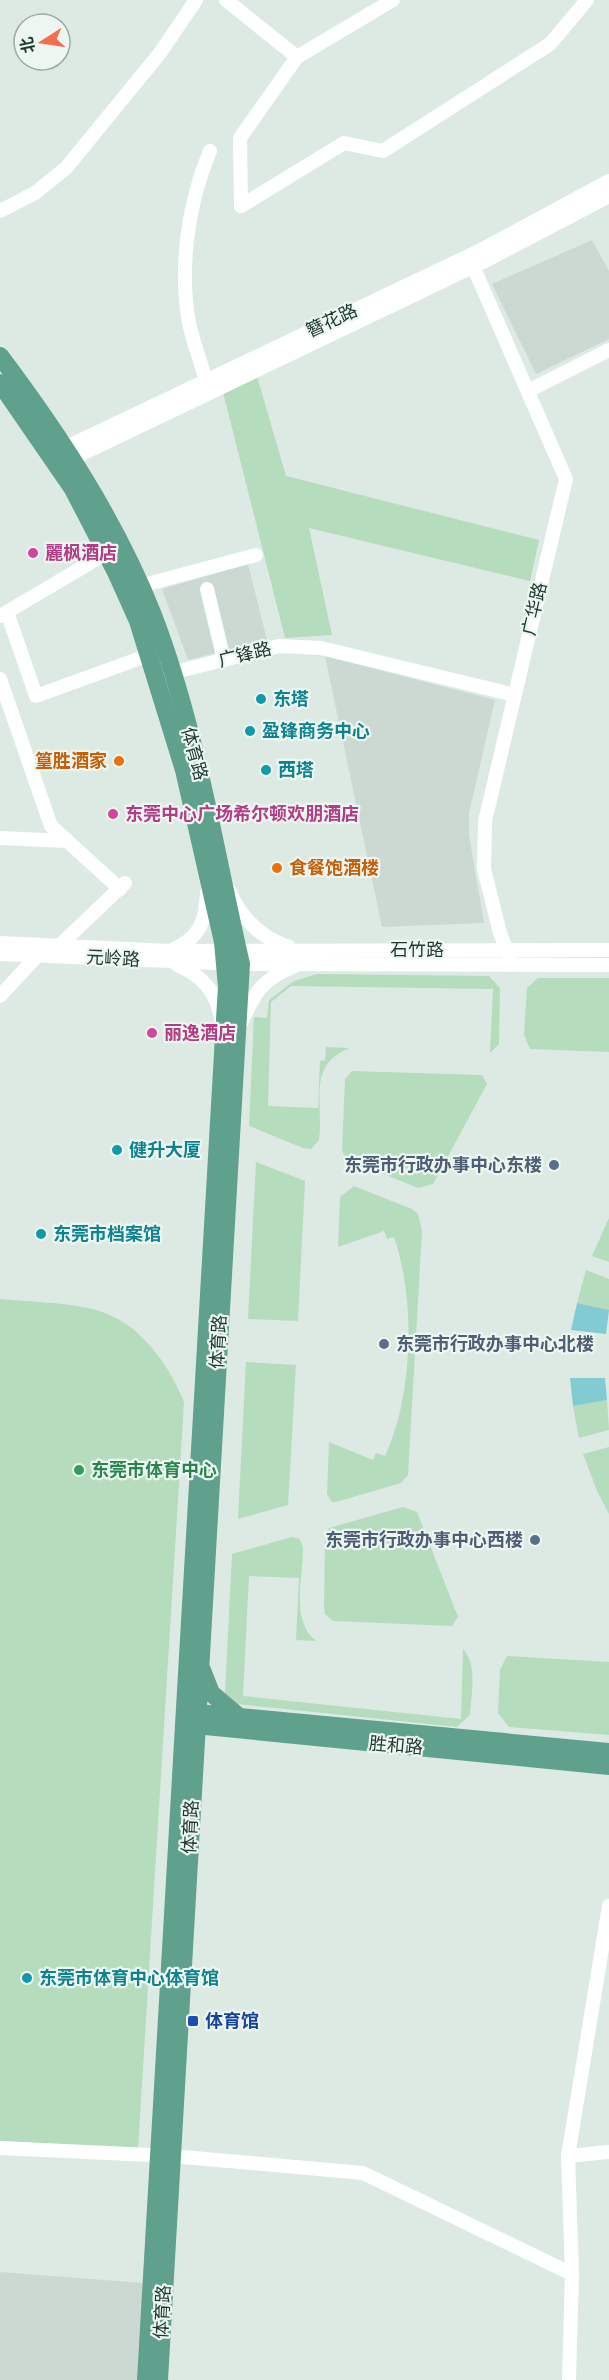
<svg xmlns="http://www.w3.org/2000/svg" width="609" height="2380" font-family="'Sofia Sans Condensed','Noto Sans SC',sans-serif">
	<style>
		.built { fill: #cbd9d2 }
		.green { fill: #b4dcbd }
		.water { fill: #82cbd2 }
		.lines { fill: none; stroke-linecap: round; stroke-linejoin: round }
		.minor { stroke: #fff; stroke-width: 14 }
		.major { stroke: #5fa18c; stroke-width: 18 }
		.hotel-dot { fill: #d1479c; stroke: #edf6f1; stroke-width: 2 }
		.culture-dot { fill: #0f9aa8; stroke: #edf6f1; stroke-width: 2 }
		.food-dot { fill: #e8710a; stroke: #edf6f1; stroke-width: 2 }
		.service-dot { fill: #5c6f8a; stroke: #edf6f1; stroke-width: 2 }
		.leisure-dot { fill: #2e9e5b; stroke: #edf6f1; stroke-width: 2 }
		.transit-dot { fill: #1a4fb4; stroke: #edf6f1; stroke-width: 2 }
		.labels { text-anchor: middle; dominant-baseline: central; stroke-width: 4.5; stroke-linejoin: round; paint-order: stroke }
		.street-label { font-size: 18px; fill: #1e3930; stroke: #edf6f1 }
		.hotel-label { font-size: 18px; font-weight: bold; fill: #b23c85; stroke: #edf6f1; text-anchor: start }
		.culture-label { font-size: 18px; font-weight: bold; fill: #0d838f; stroke: #edf6f1; text-anchor: start }
		.food-label { font-size: 18px; font-weight: bold; fill: #c56008; stroke: #edf6f1; text-anchor: end }
		.service-label { font-size: 18px; font-weight: bold; fill: #4e5e75; stroke: #edf6f1; text-anchor: end }
		.leisure-label { font-size: 18px; font-weight: bold; fill: #27864d; stroke: #edf6f1; text-anchor: start }
		.transit-label { font-size: 18px; font-weight: bold; fill: #164399; stroke: #edf6f1; text-anchor: start }
	</style>
	<rect width="100%" height="100%" fill="#ddeae3"/>
	<!-- built -->
	<g class="built">
		<path d="M592 240 609 271V339L536 374 492 284Z"/>
		<path d="M248 564 267 640 188 660 162 589Z"/>
		<path d="M325 656 495 700 469 813V835L484 923 382 927Z"/>
		<path d="M0 2272 144 2283 137 2380H0Z"/>
	</g>
	<!-- green -->
	<g class="green">
		<path d="M257 376 286 476 539 540 530 581 309 528 332 635 285 638 223 392Z"/>
		<path d="M317 974 489 976 500 988 499 1044 490 1053 493 989 291 986 271 1002 268 1106 318 1108 320 1061 325 1060 326 1047 350 1048C306 1065 324 1102 319 1140L311 1149 303 1148 249 1126 254 1017 267 1018 269 1000 294 981Z"/>
		<path d="M538 978H609V1052L530 1049 524 1035 527 988Z"/>
		<path d="M352 1071 482 1075 487 1084 433 1184 418 1188 347 1159 342 1151 345 1079Z"/>
		<path d="M256 1162 305 1181 298 1321 248 1319Z"/>
		<path d="M354 1186 412 1209 418 1214 422 1231 408 1475 401 1483 336 1502H332L327 1494 329 1442 373 1460 376 1453 385 1456C413 1396 416 1300 394 1237L387 1239 384 1231 338 1247 340 1197Z"/>
		<path d="M609 1218V1262L592 1256Z"/>
		<path d="M586 1270 609 1279V1310L577 1303Z"/>
		<path d="M0 1299C29 1302 60 1302 88 1308 135 1317 167 1360 184 1402L138 2149 0 2141Z"/>
		<path d="M246 1362 296 1365 288 1505 238 1519Z"/>
		<path d="M607 1400 609 1430 579 1438 573 1406Z"/>
		<path d="M609 1447V1514L598 1493 583 1454Z"/>
		<path d="M403 1507 417 1512 458 1617 452 1626 333 1621 325 1614 324 1606 325 1533 329 1528Z"/>
		<path d="M292 1537 299 1539 303 1546C304 1577 289 1619 316 1641L296 1640 299 1578 249 1576 243 1696 461 1719 463 1649C478 1665 471 1694 470 1715L457 1727 237 1704 225 1693 232 1554Z"/>
		<path d="M507 1656 609 1662V1735L509 1727 498 1713 500 1670Z"/>
	</g>
	<!-- water -->
	<g class="water">
		<path d="M577 1303 609 1310 606 1334 571 1330Z"/>
		<path d="M570 1378H605L607 1400 573 1406Z"/>
	</g>
	<g class="lines">
		<!-- minor -->
		<g class="minor">
			<path d="M226 0 297 57"/>
			<path d="M241 206 344 143 383 151 550 44 587 0"/>
			<path d="M241 206 240 138 297 57 393 0"/>
			<path d="M0 211 35 193 66 168 160 53 196 0"/>
			<path d="M473 266 566 479 485 821 484 869 500 933 512 964"/>
			<path d="M206 381C201 362 193 342 189 323 179 268 188 203 210 151"/>
			<path d="M528 391 609 350"/>
			<path d="M56 452 481 250 609 181"/>
			<path d="M63 463 485 261 609 196"/>
			<path d="M140 586 256 555"/>
			<path d="M207 589 224 660"/>
			<path d="M7 612 36 696 149 655"/>
			<path d="M0 616 107 553"/>
			<path d="M171 673 279 646 321 648 515 695"/>
			<path d="M0 679 51 826 120 889"/>
			<path d="M0 838 67 841"/>
			<path d="M229 890C241 918 260 938 289 947"/>
			<path d="M0 943 170 951 609 950"/>
			<path d="M59 946 125 883"/>
			<path d="M172 950C200 938 206 921 207 892"/>
			<path d="M0 954 241 964 609 965"/>
			<path d="M177 965C202 975 217 992 221 1019"/>
			<path d="M0 996 37 956"/>
			<path d="M241 1023C255 992 262 979 295 966"/>
			<path d="M0 2148 172 2156 363 2173 572 2274"/>
			<path d="M568 2156 609 2152"/>
			<path d="M569 2380 572 2274 568 2156 609 1906"/>
		</g>
		<!-- major -->
		<g class="major">
			<path d="M0 356C60 436 116 521 153 615 196 727 214 847 241 964L159 2380"/>
			<path d="M0 383 73 489 116 572 138 621 184 770 223 942 227 987 225 1019 146 2380"/>
			<path d="M202 1670 211 1693 237 1715"/>
			<path d="M187 1712 609 1752"/>
			<path d="M185 1724 609 1766"/>
		</g>
	</g>
	<!-- markers -->
	<g class="hotel-dot">
		<circle cx="33" cy="553" r="6"/>
		<circle cx="113" cy="814" r="6"/>
		<circle cx="152" cy="1033" r="6"/>
	</g>
	<g class="culture-dot">
		<circle cx="261" cy="699" r="6"/>
		<circle cx="250" cy="731" r="6"/>
		<circle cx="266" cy="770" r="6"/>
		<circle cx="117" cy="1150" r="6"/>
		<circle cx="41" cy="1234" r="6"/>
		<circle cx="27" cy="1978" r="6"/>
	</g>
	<g class="food-dot">
		<circle cx="119" cy="761" r="6"/>
		<circle cx="277" cy="868" r="6"/>
	</g>
	<g class="service-dot">
		<circle cx="554" cy="1165" r="6"/>
		<circle cx="384" cy="1344" r="6"/>
		<circle cx="535" cy="1540" r="6"/>
	</g>
	<circle class="leisure-dot" cx="79" cy="1470" r="6"/>
	<rect class="transit-dot" x="187" y="2015" width="12" height="12" rx="3"/>
	<g class="labels">
		<!-- street labels -->
		<g class="street-label">
			<text transform="translate(332 321) rotate(-25)">簪花路</text>
			<text transform="translate(535 609) rotate(-77)">广华路</text>
			<text transform="translate(245 655) rotate(-14)">广锋路</text>
			<text transform="translate(194 754) rotate(75)">体育路</text>
			<text x="417" y="950">石竹路</text>
			<text transform="translate(113 959) rotate(3)">元岭路</text>
			<text transform="translate(219 1342) rotate(-87)">体育路</text>
			<text transform="translate(396 1746) rotate(5)">胜和路</text>
			<text transform="translate(191 1827) rotate(-87)">体育路</text>
			<text transform="translate(163 2312) rotate(-87)">体育路</text>
		</g>
		<!-- hotel labels -->
		<g class="hotel-label">
			<text x="45" y="553">麗枫酒店</text>
			<text x="125" y="814">东莞中心广场希尔顿欢朋酒店</text>
			<text x="164" y="1033">丽逸酒店</text>
		</g>
		<!-- culture labels -->
		<g class="culture-label">
			<text x="273" y="699">东塔</text>
			<text x="262" y="731">盈锋商务中心</text>
			<text x="278" y="770">西塔</text>
			<text x="129" y="1150">健升大厦</text>
			<text x="53" y="1234">东莞市档案馆</text>
			<text x="39" y="1978">东莞市体育中心体育馆</text>
		</g>
		<!-- food labels -->
		<g class="food-label">
			<text x="107" y="761">篁胜酒家</text>
			<text x="289" y="868" text-anchor="start">食餐饱酒楼</text>
		</g>
		<!-- service labels -->
		<g class="service-label">
			<text x="542" y="1165">东莞市行政办事中心东楼</text>
			<text x="396" y="1344" text-anchor="start">东莞市行政办事中心北楼</text>
			<text x="523" y="1540">东莞市行政办事中心西楼</text>
		</g>
		<!-- leisure labels -->
		<g class="leisure-label">
			<text x="91" y="1470">东莞市体育中心</text>
		</g>
		<!-- transit labels -->
		<g class="transit-label">
			<text x="205" y="2021">体育馆</text>
		</g>
	</g>
	<!-- north arrow -->
	<g transform="translate(42 42) rotate(258)"><circle r="28" fill="#edf6f1" stroke="#9aaaa4" stroke-width="1.5"/>
	<path d="M0-4.5L10 22L0 15L-10 22Z" fill="#f76c4d"/>
	<text y="-9" font-size="16" font-weight="bold" text-anchor="middle" fill="#1e3930">北</text>
	</g>
</svg>
